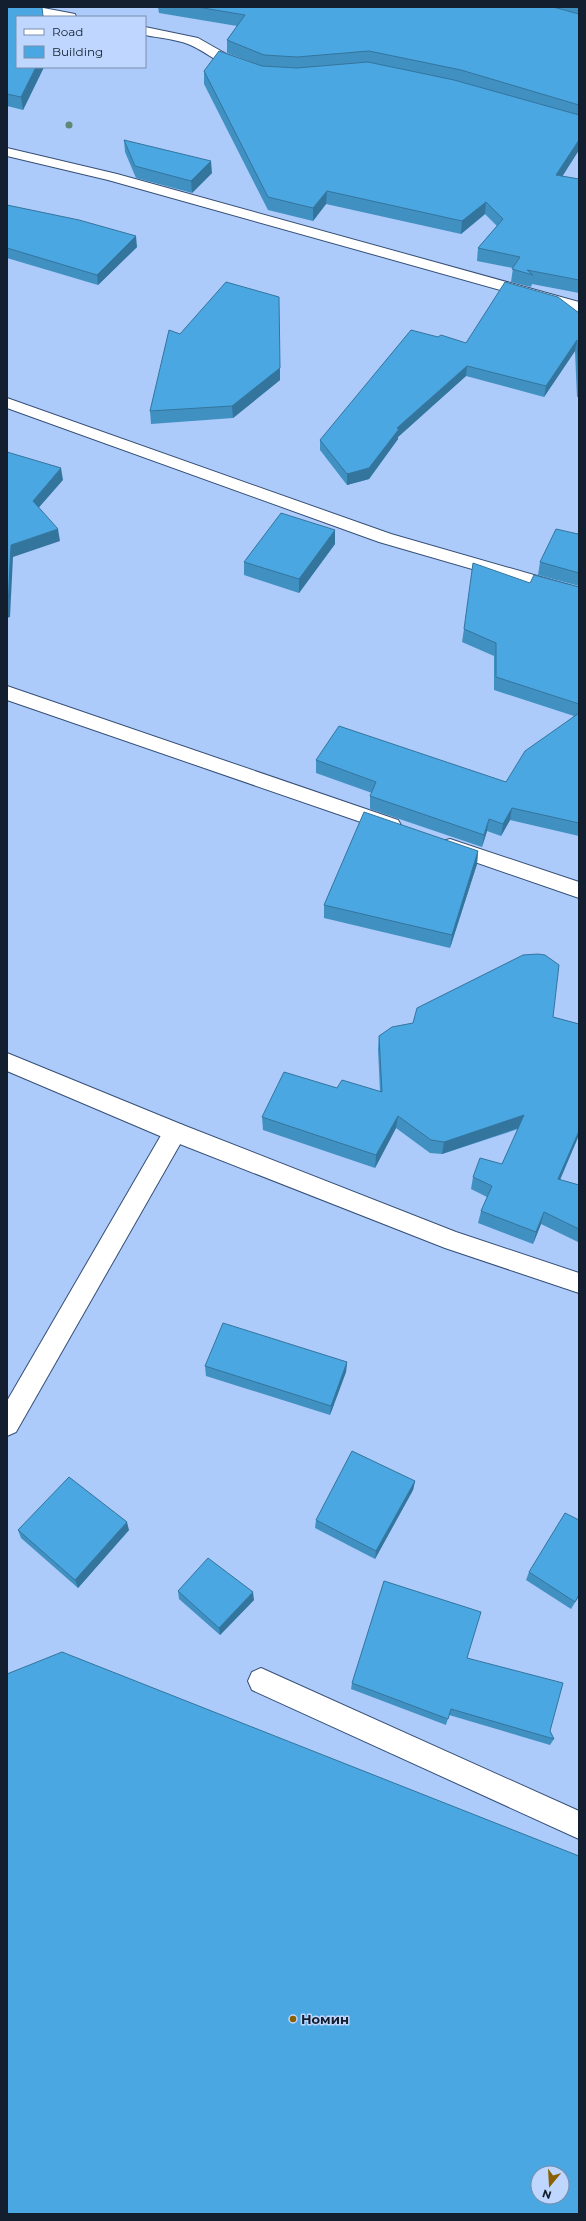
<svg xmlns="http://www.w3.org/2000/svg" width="586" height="2221" font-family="Montserrat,sans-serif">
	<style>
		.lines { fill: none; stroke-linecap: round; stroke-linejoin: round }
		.service-casing { stroke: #354f77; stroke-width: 2 }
		.minor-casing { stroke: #354f77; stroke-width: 2 }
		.service { fill: #fff; fill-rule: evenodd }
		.minor { fill: #fff; fill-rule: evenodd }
		.tree { fill: #5c8a73 }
		.wall { fill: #4090c2 }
		.shaded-wall { fill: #34759e }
		.building { fill: #4aa7e1; stroke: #34759e; fill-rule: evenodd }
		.poi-dot { fill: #8a6000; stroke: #bfd7fe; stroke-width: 1.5 }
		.labels { text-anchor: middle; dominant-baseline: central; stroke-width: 3; stroke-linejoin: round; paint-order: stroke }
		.near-poi-label { font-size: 13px; font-weight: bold; fill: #131e2f; stroke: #bfd7fe; text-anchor: start }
	</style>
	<rect width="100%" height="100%" fill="#accafa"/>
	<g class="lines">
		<defs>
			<g id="service">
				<path d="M175 1123 183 1125 186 1132 183 1139 16 1432 7 1436V1401L167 1125Z"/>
				<path d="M261 1668 579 1811V1839L252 1690 248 1681 252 1672Z"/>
			</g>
			<g id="minor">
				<path d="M12 7H38L75 14 76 17H50L14 10Z"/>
				<path d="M145 27 198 38 228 55 249 63 251 66 249 69C230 74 205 50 188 44 175 39 159 38 145 35Z"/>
				<path d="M7 148 117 174 579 302V312L108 180 7 156Z"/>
				<path d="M7 398 391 534 579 588V600L379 542 7 408Z"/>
				<path d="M7 686 398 820 401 825 398 830 391 832 384 830 7 700Z"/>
				<path d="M450 839 579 882V898L443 851 440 846 443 841Z"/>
				<path d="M7 1053 183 1125 456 1232 579 1273V1293L445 1248 167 1139 7 1071Z"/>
			</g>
		</defs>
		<!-- service casing -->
		<use href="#service" class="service-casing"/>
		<!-- minor casing -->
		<use href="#minor" class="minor-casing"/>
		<!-- service -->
		<use href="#service" class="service"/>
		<!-- minor -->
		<use href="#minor" class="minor"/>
	</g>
	<!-- trees -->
	<circle class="tree" cx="69" cy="125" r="3.5"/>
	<!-- wall -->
	<g class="wall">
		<path d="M7 7 17 67H44L23 110 7 106Z"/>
		<path d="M158 7H579V150L562 176 579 179V293L532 284 531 287 511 282 513 268 477 261 478 248 497 226 485 214 461 234 326 204 313 221 268 210 204 84V71L251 62 227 53V40L237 26 159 13Z"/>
		<path d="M124 140 212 173 192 193 136 178 125 152Z"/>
		<path d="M7 205 137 247 98 285 7 258Z"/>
		<path d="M579 313V397H577L575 351 544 397 466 376 398 437V439L369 479 347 485 320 450V440L438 337 466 343Z"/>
		<path d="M180 334 280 368V380L233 418 151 424 150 411Z"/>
		<path d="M579 532V586L538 575 540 562 578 534Z"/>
		<path d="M335 544 299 593 244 575V562Z"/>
		<path d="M530 583 579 587V836L510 820 501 836 487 831 482 847 370 809V796L372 793 316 773V760L506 782 574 716 494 690V656L462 642 464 629Z"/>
		<path d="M478 851 477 864 450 948 324 918V905Z"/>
		<path d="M553 1017 579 1024V1135L560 1180 579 1185V1242H578L541 1224 533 1244 478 1223 481 1211 487 1197 471 1189 473 1177 502 1164 518 1129 442 1154 430 1153 396 1128 375 1168 263 1130 262 1117 337 1088 380 1092 378 1049 379 1036Z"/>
		<path d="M347 1362 346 1372 330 1415 206 1376 205 1366Z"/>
		<path d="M415 1481 413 1490 375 1559 315 1528 316 1520Z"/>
		<path d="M579 1520V1596L571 1609 526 1580 529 1572Z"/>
		<path d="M18 1530H129L78 1588 21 1538Z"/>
		<path d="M178 1591 254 1600 220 1635 179 1599Z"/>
		<path d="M467 1658 550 1731 554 1739 550 1745 449 1715 446 1725 351 1689 352 1683Z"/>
	</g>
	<!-- shaded-wall -->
	<g class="shaded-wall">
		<path d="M36 67H44L23 110 21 97Z"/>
		<path d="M579 140V150L555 188 556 175Z"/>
		<path d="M211 161 212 173 192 193 191 181Z"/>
		<path d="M327 191 326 204 313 221V208Z"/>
		<path d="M486 202 485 214 461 234 462 221Z"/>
		<path d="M136 236 137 247 98 285 97 275Z"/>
		<path d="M577 340 575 351 544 397 546 386Z"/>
		<path d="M467 366 466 376 398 437V439L369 479 347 485V474L397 428Z"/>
		<path d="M280 368V380L233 418 232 406Z"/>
		<path d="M61 468 63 480 35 512 33 501Z"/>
		<path d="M58 529 60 541 13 557 10 617 7 618V606L11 545Z"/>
		<path d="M335 530V544L299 593V579Z"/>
		<path d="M512 808 510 820 501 836 503 824Z"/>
		<path d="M489 819 487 831 482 847 484 835Z"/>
		<path d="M478 851 477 864 450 948 452 935Z"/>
		<path d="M524 1115 521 1127 442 1154 444 1142Z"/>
		<path d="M398 1116 396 1128 375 1168 376 1155Z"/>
		<path d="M579 1131V1135L555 1191 558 1179Z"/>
		<path d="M544 1212 541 1224 533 1244 536 1232Z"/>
		<path d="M347 1362 346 1372 330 1415 331 1406Z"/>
		<path d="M415 1481 413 1490 375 1559 376 1551Z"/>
		<path d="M127 1522 129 1530 78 1588 75 1580Z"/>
		<path d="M253 1592 254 1600 220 1635 219 1628Z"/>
	</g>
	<!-- building -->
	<g class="building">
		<path d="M7 7H42L43 17H17V67H36L21 97 7 94Z"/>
		<path d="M197 7H553L579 14V105L461 70 369 51 297 57 264 55 227 40 245 15Z"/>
		<path d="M219 51 262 66 297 68 368 62 454 80 579 115V140L556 175 579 179V280L527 270 533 275 512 269 520 257 478 248 503 219 486 202 462 221 327 191 313 208 268 197 204 71Z"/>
		<path d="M124 140 211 161 191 181 135 166Z"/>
		<path d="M7 205 79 220 136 236 97 275 7 248Z"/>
		<path d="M226 282 279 297 280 368 232 406 150 411 169 330 180 334Z"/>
		<path d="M505 282 558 297 579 313V386L577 340 546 386 467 366 397 428 399 429 369 468 347 474 320 440 411 330 438 337 441 335 466 343Z"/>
		<path d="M7 452 61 468 33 501 58 529 11 545 8 606H7Z"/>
		<path d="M281 513 335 530 299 579 244 562Z"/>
		<path d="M556 529 578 534 579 532V573L540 562Z"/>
		<path d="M473 563 530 583 534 575 579 587V704L496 677V643L464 629Z"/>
		<path d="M579 713V823L512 808 503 824 489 819 484 835 370 796 376 782 316 760 339 726 506 782 525 751Z"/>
		<path d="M364 812 478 851 452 935 324 905Z"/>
		<path d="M538 954 545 955 559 965 553 1017 579 1024V1131L558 1179 579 1185V1229L544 1212 536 1232 481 1211 492 1186 473 1177 480 1158 502 1164 524 1115 444 1142 431 1140 398 1116 376 1155 262 1117 284 1072 337 1088 342 1080 382 1092 379 1036 392 1027 413 1023 417 1008 523 955Z"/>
		<path d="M223 1323 347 1362 331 1406 205 1366Z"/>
		<path d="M352 1451 415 1481 376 1551 316 1520Z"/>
		<path d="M69 1477 127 1522 75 1580 18 1530Z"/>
		<path d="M565 1513 579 1520V1595L575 1602 529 1572Z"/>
		<path d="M208 1558 253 1592 219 1628 178 1591Z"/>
		<path d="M384 1581 481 1612 467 1658 563 1683 550 1731 554 1739 451 1709 448 1719 352 1683Z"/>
		<path d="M62 1652 579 1856V2214H7V1674ZM538 2173H562V2197H538Z"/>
	</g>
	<!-- markers -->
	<circle class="poi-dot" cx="293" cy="2019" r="4"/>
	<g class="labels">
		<!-- near-poi labels -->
		<g class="near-poi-label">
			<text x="301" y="2019">Номин</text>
		</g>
	</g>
	<!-- border -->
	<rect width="586" height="2221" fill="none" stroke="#131e2f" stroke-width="16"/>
	<!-- legend -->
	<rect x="16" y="16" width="130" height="52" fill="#bfd7fe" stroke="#7a8dab"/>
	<rect x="24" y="29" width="20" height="6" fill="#ffffff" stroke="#7a8dab"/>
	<text x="52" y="36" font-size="12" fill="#131e2f">Road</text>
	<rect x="24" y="46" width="20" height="12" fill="#4aa7e1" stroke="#7a8dab"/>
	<text x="52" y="56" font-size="12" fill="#131e2f">Building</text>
	<!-- north arrow -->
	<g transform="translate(550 2185) rotate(198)"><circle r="19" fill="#bfd7fe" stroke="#7a8dab"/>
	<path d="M0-3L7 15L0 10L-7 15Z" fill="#8a6000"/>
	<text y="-6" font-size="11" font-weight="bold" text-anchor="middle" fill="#131e2f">N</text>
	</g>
</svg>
